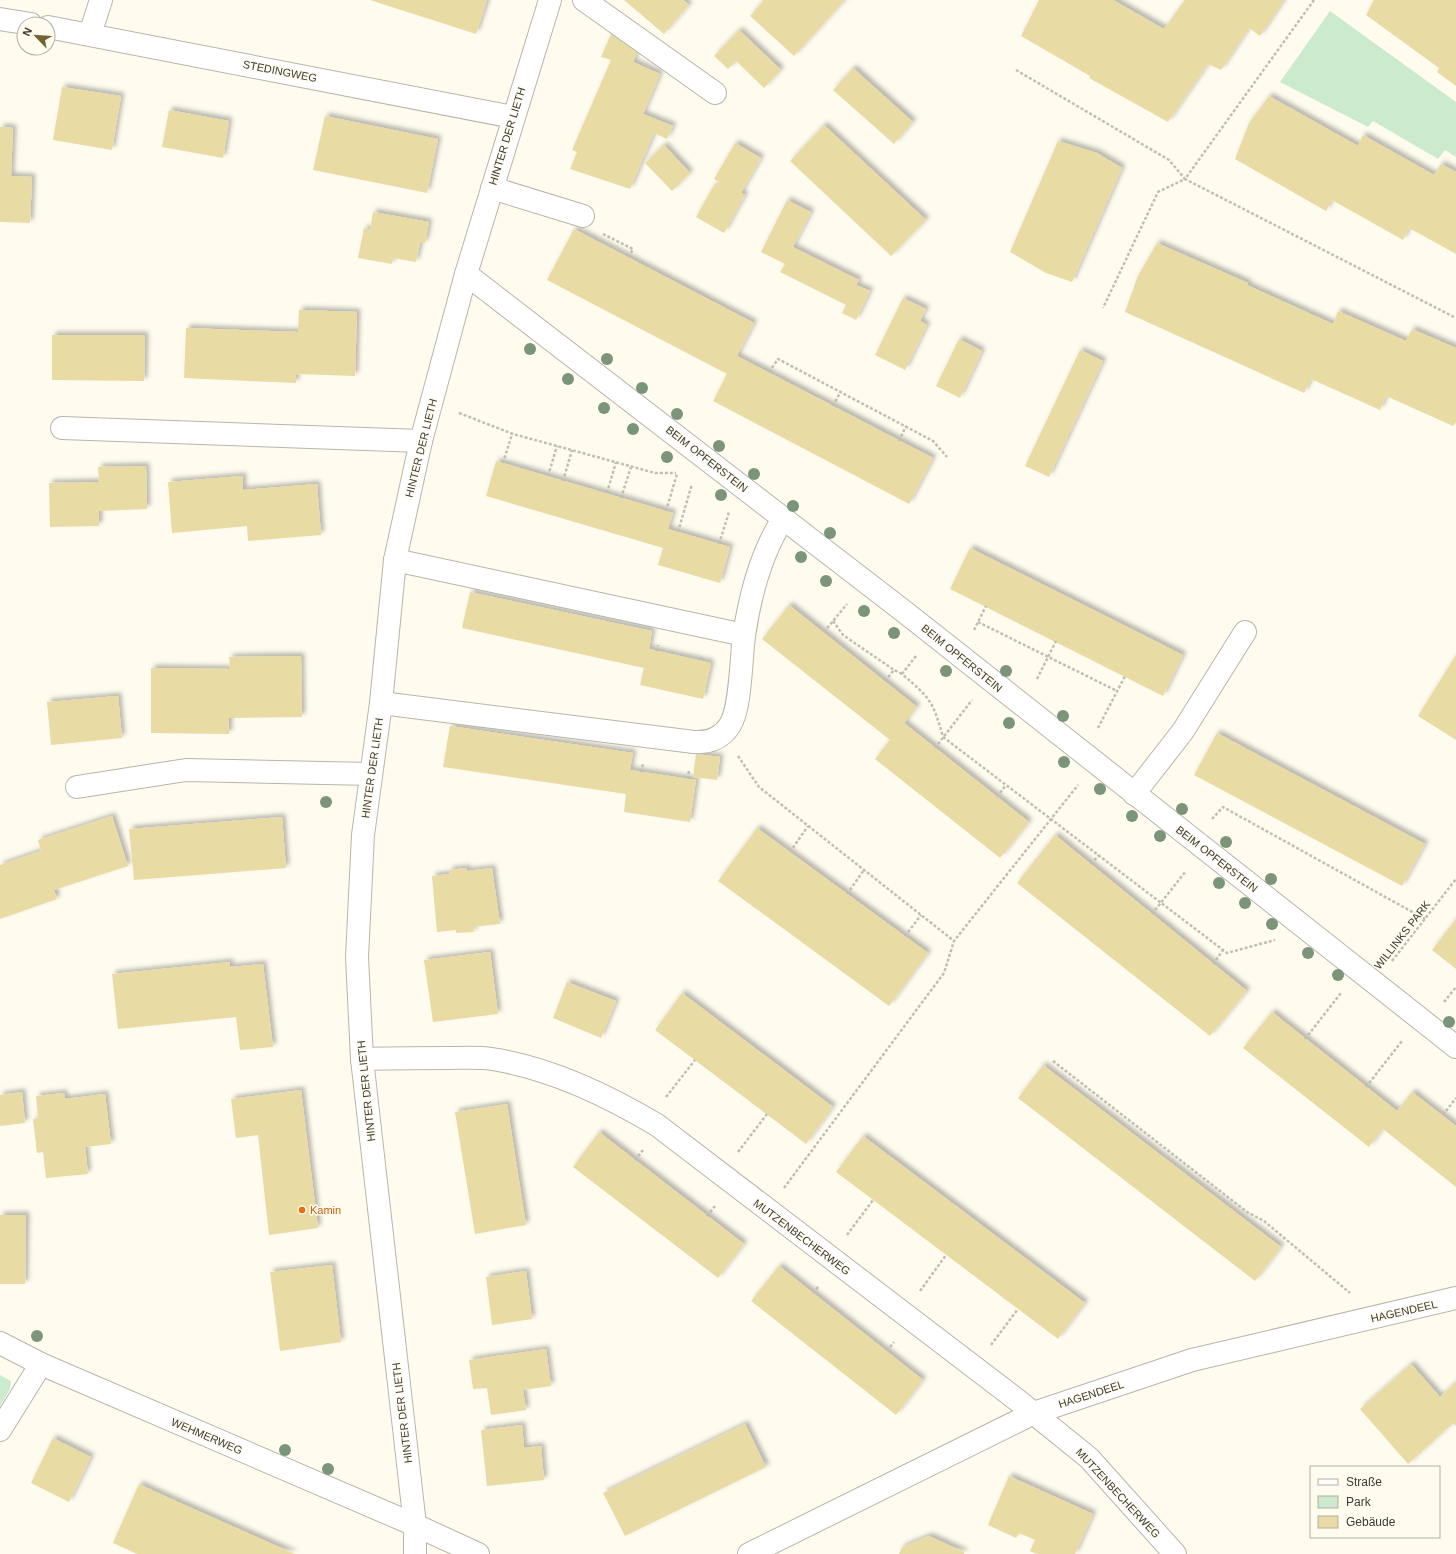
<svg xmlns="http://www.w3.org/2000/svg" width="1456" height="1554" font-family="Arial,sans-serif">
	<style>
		.green { fill: #cbeace }
		.building { fill: #e9dba4; filter: url(#shadow) }
		.lines { fill: none; stroke-linecap: round; stroke-linejoin: round }
		.minor-casing { stroke: #b8b5a9; stroke-width: 24 }
		.path { stroke: #c1bfb5; stroke-width: 2.5; stroke-dasharray: 3 2; stroke-linecap: butt }
		.minor { stroke: #fff; stroke-width: 22 }
		.tree { fill: #7b957a }
		.food-dot { fill: #e8710a; stroke: #fffcef; stroke-width: 1.5 }
		.labels { text-anchor: middle; dominant-baseline: central; stroke-width: 3; stroke-linejoin: round; paint-order: stroke }
		.street-label { font-size: 11px; fill: #3c3b36; stroke: #fffcef }
		.food-label { font-size: 11px; fill: #c56008; stroke: #fffcef; text-anchor: start }
	</style>
	<defs>
		<filter id="shadow"><feDropShadow dx="3.5" dy="-3.5" stdDeviation="2" flood-color="#0004"/></filter>
	</defs>
	<rect width="100%" height="100%" fill="#fffcef"/>
	<!-- green -->
	<g class="green">
		<path d="M1330 11 1456 102V157L1445 150 1438 159 1373 121 1368 127 1280 82Z"/>
		<path d="M0 1375 11 1381 10 1389 0 1406Z"/>
	</g>
	<!-- building -->
	<g class="building">
		<path d="M370 0H487L476 34Z"/>
		<path d="M624 0H683L689 5 664 34Z"/>
		<path d="M764 0H845L794 56 750 16Z"/>
		<path d="M1039 0H1113L1164 29 1185 0H1284L1260 36 1249 28 1221 70 1208 64 1168 122 1089 78 1090 76 1021 36Z"/>
		<path d="M1374 0H1456V86L1437 72 1439 68 1366 15Z"/>
		<path d="M739 30 781 70 764 88 736 61 728 69 714 56Z"/>
		<path d="M612 32 639 48 633 62 660 74 643 114 673 126 667 139 654 133 630 189 570 169 577 152 572 150 611 60 601 57Z"/>
		<path d="M853 68 913 122 894 144 833 90Z"/>
		<path d="M62 87 121 96 112 150 53 140Z"/>
		<path d="M1269 96 1358 146 1363 135 1434 175 1441 164 1456 172V254L1409 228 1403 240 1332 200 1326 211 1235 159 1249 123Z"/>
		<path d="M169 110 229 121 223 158 162 147Z"/>
		<path d="M325 116 438 139 427 193 313 170Z"/>
		<path d="M824 125 926 220 891 256 790 161Z"/>
		<path d="M0 127 13 128 11 176 32 177 30 223 0 222Z"/>
		<path d="M1058 141 1097 153 1122 168 1072 282 1046 273 1010 252Z"/>
		<path d="M735 143 761 158 741 193 745 195 724 233 696 217 714 185 717 186 719 182 714 179Z"/>
		<path d="M664 145 690 173 672 191 645 163Z"/>
		<path d="M787 200 811 212 793 247 859 280 856 285 870 291 856 320 842 313 846 305 780 272 785 264 761 252Z"/>
		<path d="M373 212 429 222 425 243H420L416 262 393 258 392 264 358 258 364 228 370 230Z"/>
		<path d="M574 229 754 323 737 356 933 458 909 504 713 401 727 374 547 280Z"/>
		<path d="M1157 243 1248 283 1247 285 1333 324 1338 311 1406 341 1412 329 1456 348V422L1453 426 1386 396 1380 410 1311 379 1304 393 1125 312 1138 276Z"/>
		<path d="M903 298 926 309 920 321 927 325 905 370 875 355Z"/>
		<path d="M299 310 357 312 355 376 296 374V383L184 378 186 328 298 332Z"/>
		<path d="M52 335H145L144 381 52 380Z"/>
		<path d="M959 339 982 351 960 398 936 386Z"/>
		<path d="M1080 350 1103 361 1049 477 1025 466Z"/>
		<path d="M496 461 673 513 668 529 730 547 720 583 658 565 663 548 486 496Z"/>
		<path d="M146 466 147 509 99 511V526L50 527 49 483 99 482 98 467Z"/>
		<path d="M243 476V490L317 484 321 535 248 541 247 526 172 533 168 482Z"/>
		<path d="M970 548 1183 655 1163 696 950 589Z"/>
		<path d="M470 592 652 631 649 649 711 663 703 699 640 685 644 668 462 628Z"/>
		<path d="M789 605 917 707 904 723 1029 822 1000 858 875 759 890 740 762 639Z"/>
		<path d="M1456 655V740L1418 716Z"/>
		<path d="M301 656 302 717 229 718V734L151 733V668L230 669 229 657Z"/>
		<path d="M118 696 122 738 51 745 47 702Z"/>
		<path d="M450 726 633 753 630 770 696 780 690 822 624 812 626 794 443 767Z"/>
		<path d="M1217 733 1425 844 1402 886 1194 775Z"/>
		<path d="M696 754 720 757 717 780 693 777Z"/>
		<path d="M112 816 128 866 54 890 57 899 0 919V865L41 851 38 840Z"/>
		<path d="M282 817 286 868 134 880 129 829Z"/>
		<path d="M757 828 928 953 889 1006 718 881Z"/>
		<path d="M1055 835 1247 991 1210 1036 1017 883Z"/>
		<path d="M467 868V871L492 868 500 924 473 927 474 932 456 933V930L437 932 432 876 450 874 449 870Z"/>
		<path d="M1456 919V969L1432 950Z"/>
		<path d="M490 952 498 1014 433 1022 424 960Z"/>
		<path d="M230 962V967L263 964 273 1047 240 1050 236 1017 118 1029 112 974Z"/>
		<path d="M567 982 616 1001 601 1038 553 1018Z"/>
		<path d="M682 993 833 1107 806 1144 655 1030Z"/>
		<path d="M1272 1012 1397 1111 1412 1092 1456 1126V1187L1383 1129 1369 1147 1243 1048Z"/>
		<path d="M1043 1065 1281 1247 1255 1281 1018 1098Z"/>
		<path d="M301 1090 318 1228 269 1235 258 1135 236 1138 231 1099Z"/>
		<path d="M22 1092 25 1123 0 1126V1095Z"/>
		<path d="M64 1093 65 1099 105 1094 111 1144 85 1147 88 1174 46 1178 43 1152 37 1153 33 1119 38 1118 36 1096Z"/>
		<path d="M507 1104 526 1225 475 1234 455 1112Z"/>
		<path d="M599 1132 744 1244 718 1278 573 1167Z"/>
		<path d="M863 1136 1085 1303 1058 1339 836 1172Z"/>
		<path d="M0 1215H26L25 1284H0Z"/>
		<path d="M332 1265 341 1342 280 1351 270 1272Z"/>
		<path d="M779 1266 923 1380 896 1415 751 1301Z"/>
		<path d="M526 1271 532 1319 492 1325 486 1277Z"/>
		<path d="M546 1349 551 1386 523 1390 526 1410 491 1415 487 1388 473 1389 469 1360Z"/>
		<path d="M1411 1364 1440 1397 1456 1382V1426L1453 1423 1408 1464 1360 1409Z"/>
		<path d="M745 1424 766 1467 625 1536 603 1493Z"/>
		<path d="M522 1425 524 1448 541 1446 544 1480 487 1486 481 1430Z"/>
		<path d="M53 1438 91 1457 69 1502 31 1483Z"/>
		<path d="M1009 1476 1093 1514 1075 1554H1037L1030 1551 1035 1540 1019 1533 1016 1538 988 1525Z"/>
		<path d="M139 1484 169 1498 295 1554H137L113 1543Z"/>
		<path d="M929 1536 964 1552V1554H899L902 1547Z"/>
	</g>
	<g class="lines">
		<defs>
			<g id="minor">
				<path d="M584 0 715 93"/>
				<path d="M0 19 31 24"/>
				<path d="M48 27 513 117"/>
				<path d="M90 34 101 0"/>
				<path d="M492 188 583 216"/>
				<path d="M466 274 906 613 1456 1047"/>
				<path d="M62 428 421 441"/>
				<path d="M395 560 744 635"/>
				<path d="M381 703 694 742C709 743 722 738 730 725 741 708 741 657 744 636 750 595 761 553 783 519"/>
				<path d="M77 787 186 770 371 774"/>
				<path d="M1134 794 1183 731 1245 632"/>
				<path d="M362 1059C391 1058 420 1058 450 1058 464 1058 479 1057 492 1059 551 1068 607 1095 657 1125L1021 1403 1089 1458 1175 1554"/>
				<path d="M0 1343 41 1364 415 1525 478 1554"/>
				<path d="M0 1430 41 1364"/>
				<path d="M415 1554V1525L362 1059 357 957 363 835 381 703 395 560 421 441 466 274 550 0"/>
				<path d="M749 1554 1034 1413 1192 1360 1456 1298"/>
			</g>
		</defs>
		<!-- minor casing -->
		<use href="#minor" class="minor-casing"/>
		<!-- path -->
		<g class="path">
			<path d="M1314 0 1185 179 1454 317"/>
			<path d="M1016 70 1169 160 1185 179 1158 192 1103 308"/>
			<path d="M603 234 633 249 628 258"/>
			<path d="M769 372 778 359 933 441 947 457"/>
			<path d="M833 406 841 391"/>
			<path d="M459 413 513 434 557 446 655 473H676"/>
			<path d="M899 441 906 426"/>
			<path d="M503 463 512 434"/>
			<path d="M548 476 557 446"/>
			<path d="M563 481 572 450"/>
			<path d="M607 493 616 462"/>
			<path d="M621 498 631 467"/>
			<path d="M666 511 677 474"/>
			<path d="M678 532 692 484"/>
			<path d="M719 544 729 512"/>
			<path d="M833 621 843 635 894 670"/>
			<path d="M978 622 1117 691"/>
			<path d="M974 630 986 606"/>
			<path d="M824 632 847 604"/>
			<path d="M657 651 658 645"/>
			<path d="M916 656 902 674C930 698 933 701 943 737L1227 953 1275 940"/>
			<path d="M701 660 702 655"/>
			<path d="M1037 679 1056 641"/>
			<path d="M885 681 894 670 902 674"/>
			<path d="M1098 728 1125 676"/>
			<path d="M935 748 972 700"/>
			<path d="M738 756 759 787 954 941"/>
			<path d="M641 772 643 764"/>
			<path d="M688 779 689 770"/>
			<path d="M997 797 1006 785"/>
			<path d="M1212 819 1223 807 1425 919"/>
			<path d="M790 852 808 826"/>
			<path d="M1091 864 1099 855"/>
			<path d="M847 894 864 870"/>
			<path d="M1152 914 1186 871"/>
			<path d="M905 936 921 915"/>
			<path d="M1392 961 1456 879"/>
			<path d="M1213 964 1223 950"/>
			<path d="M1444 1002 1456 987"/>
			<path d="M1305 1039 1341 993"/>
			<path d="M1053 1061 1247 1212 1264 1221 1350 1293"/>
			<path d="M1366 1087 1402 1041"/>
			<path d="M666 1097 695 1060"/>
			<path d="M1443 1115 1456 1098"/>
			<path d="M738 1152 767 1114"/>
			<path d="M635 1160 643 1150"/>
			<path d="M784 1188 944 973 954 941 1078 785"/>
			<path d="M707 1216 715 1206"/>
			<path d="M847 1235 873 1200"/>
			<path d="M920 1291 946 1255"/>
			<path d="M813 1293 819 1286"/>
			<path d="M991 1345 1018 1309"/>
			<path d="M887 1351 894 1342"/>
		</g>
		<!-- minor -->
		<use href="#minor" class="minor"/>
	</g>
	<!-- trees -->
	<g class="tree">
		<circle cx="530" cy="349" r="6"/>
		<circle cx="607" cy="359" r="6"/>
		<circle cx="568" cy="379" r="6"/>
		<circle cx="642" cy="388" r="6"/>
		<circle cx="604" cy="408" r="6"/>
		<circle cx="677" cy="414" r="6"/>
		<circle cx="633" cy="429" r="6"/>
		<circle cx="719" cy="446" r="6"/>
		<circle cx="667" cy="457" r="6"/>
		<circle cx="754" cy="474" r="6"/>
		<circle cx="721" cy="495" r="6"/>
		<circle cx="793" cy="506" r="6"/>
		<circle cx="830" cy="533" r="6"/>
		<circle cx="801" cy="557" r="6"/>
		<circle cx="826" cy="581" r="6"/>
		<circle cx="864" cy="611" r="6"/>
		<circle cx="894" cy="633" r="6"/>
		<circle cx="946" cy="671" r="6"/>
		<circle cx="1006" cy="671" r="6"/>
		<circle cx="1063" cy="716" r="6"/>
		<circle cx="1009" cy="723" r="6"/>
		<circle cx="1064" cy="762" r="6"/>
		<circle cx="1100" cy="789" r="6"/>
		<circle cx="326" cy="802" r="6"/>
		<circle cx="1182" cy="809" r="6"/>
		<circle cx="1132" cy="816" r="6"/>
		<circle cx="1160" cy="836" r="6"/>
		<circle cx="1226" cy="842" r="6"/>
		<circle cx="1271" cy="879" r="6"/>
		<circle cx="1219" cy="883" r="6"/>
		<circle cx="1245" cy="903" r="6"/>
		<circle cx="1272" cy="924" r="6"/>
		<circle cx="1308" cy="953" r="6"/>
		<circle cx="1338" cy="975" r="6"/>
		<circle cx="1449" cy="1022" r="6"/>
		<circle cx="37" cy="1336" r="6"/>
		<circle cx="285" cy="1450" r="6"/>
		<circle cx="328" cy="1469" r="6"/>
	</g>
	<!-- markers -->
	<circle class="food-dot" cx="302" cy="1210" r="4"/>
	<g class="labels">
		<!-- street labels -->
		<g class="street-label">
			<text transform="translate(280 71) rotate(11)">STEDINGWEG</text>
			<text transform="translate(507 136) rotate(-73)">HINTER DER LIETH</text>
			<text transform="translate(421 448) rotate(-76)">HINTER DER LIETH</text>
			<text transform="translate(707 459) rotate(38)">BEIM OPFERSTEIN</text>
			<text transform="translate(962 658) rotate(39)">BEIM OPFERSTEIN</text>
			<text transform="translate(372 768) rotate(-82)">HINTER DER LIETH</text>
			<text transform="translate(1217 859) rotate(38)">BEIM OPFERSTEIN</text>
			<text transform="translate(1402 935) rotate(-52)">WILLINKS PARK</text>
			<text transform="translate(366 1091) rotate(-96)">HINTER DER LIETH</text>
			<text transform="translate(802 1237) rotate(37)">MUTZENBECHERWEG</text>
			<text transform="translate(1404 1311) rotate(-13)">HAGENDEEL</text>
			<text transform="translate(1091 1394) rotate(-18)">HAGENDEEL</text>
			<text transform="translate(402 1413) rotate(-97)">HINTER DER LIETH</text>
			<text transform="translate(207 1436) rotate(23)">WEHMERWEG</text>
			<text transform="translate(1118 1493) rotate(47)">MUTZENBECHERWEG</text>
		</g>
		<!-- food labels -->
		<g class="food-label">
			<text x="310" y="1210">Kamin</text>
		</g>
	</g>
	<!-- legend -->
	<rect x="1310" y="1466" width="130" height="72" fill="#fffcef" stroke="#b1afa5"/>
	<rect x="1318" y="1479" width="20" height="6" fill="#ffffff" stroke="#b1afa5"/>
	<text x="1346" y="1486" font-size="12" fill="#3c3b36">Straße</text>
	<rect x="1318" y="1496" width="20" height="12" fill="#cbeace" stroke="#b1afa5"/>
	<text x="1346" y="1506" font-size="12" fill="#3c3b36">Park</text>
	<rect x="1318" y="1516" width="20" height="12" fill="#e9dba4" stroke="#b1afa5"/>
	<text x="1346" y="1526" font-size="12" fill="#3c3b36">Gebäude</text>
	<!-- north arrow -->
	<g transform="translate(36 36) rotate(295)"><circle r="19" fill="#fffcef" stroke="#b1afa5"/>
	<path d="M0-3L7 15L0 10L-7 15Z" fill="#736331"/>
	<text y="-6" font-size="11" font-weight="bold" text-anchor="middle" fill="#3c3b36">N</text>
	</g>
</svg>
